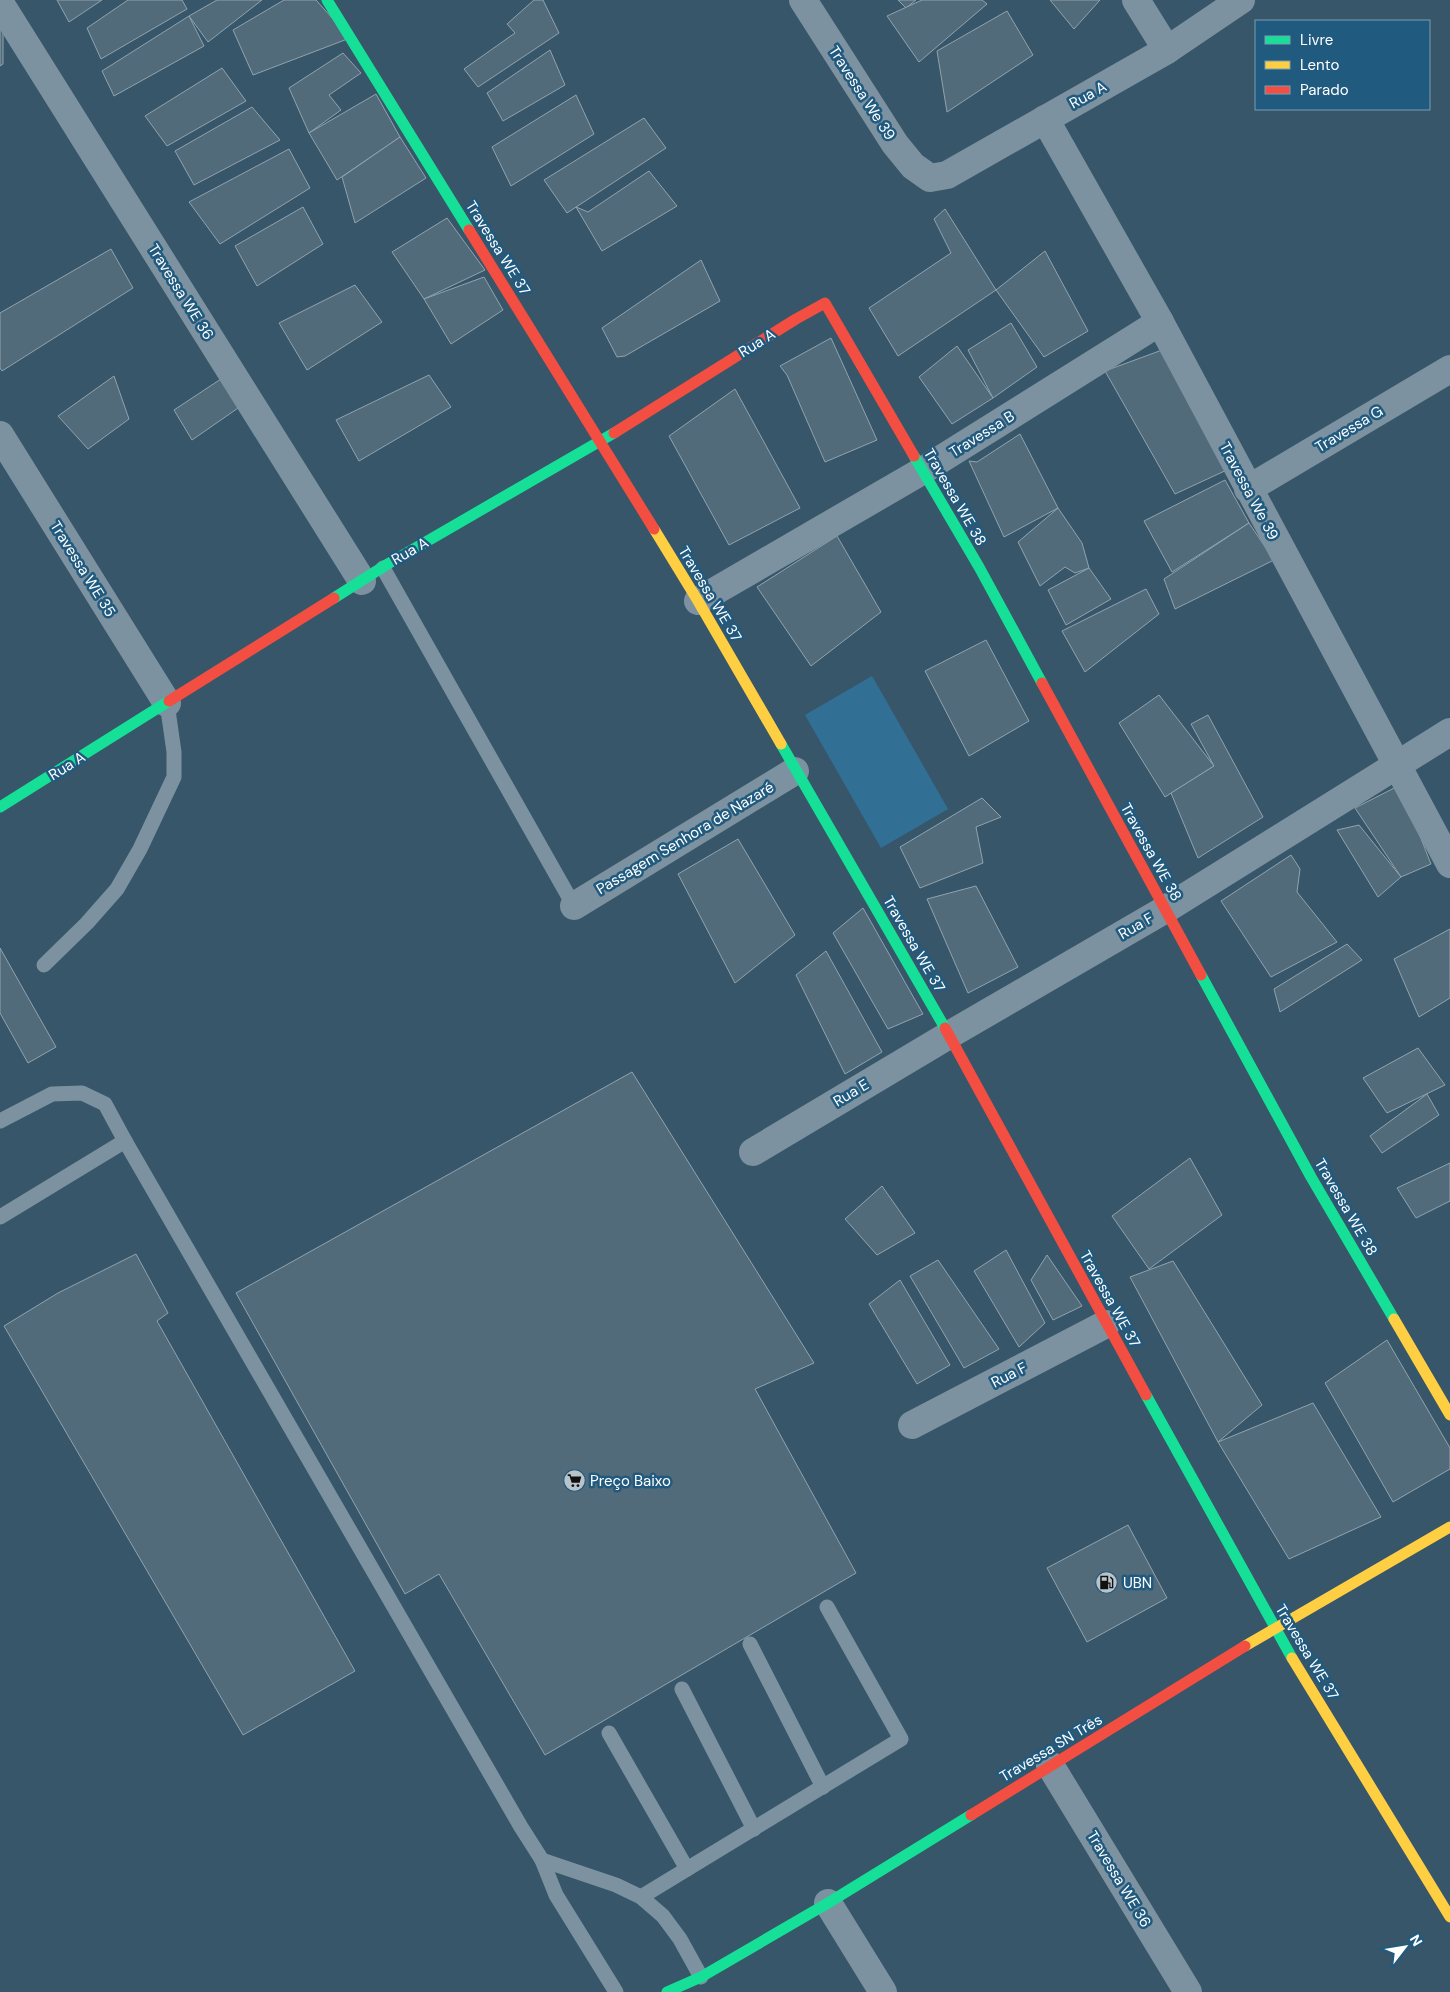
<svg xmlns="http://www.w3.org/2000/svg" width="1450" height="1992" font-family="'DM Sans',sans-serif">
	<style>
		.green { fill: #326f95 }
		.building { fill: #526b7b; stroke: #90a3af }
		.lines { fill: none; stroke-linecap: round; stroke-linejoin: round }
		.lane { stroke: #7c92a0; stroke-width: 15 }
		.street { stroke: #7c92a0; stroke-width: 28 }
		.fast { stroke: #16e098; stroke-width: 11 }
		.slow { stroke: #ffcf43; stroke-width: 11 }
		.jam { stroke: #f24e42; stroke-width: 11 }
		.labels { text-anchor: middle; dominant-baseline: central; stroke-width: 5; stroke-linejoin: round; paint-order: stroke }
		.street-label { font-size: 15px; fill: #fff; stroke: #215a7f }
		.poi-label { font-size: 15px; fill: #fff; stroke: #215a7f; text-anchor: start }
	</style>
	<rect width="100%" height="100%" fill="#375669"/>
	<!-- green -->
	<path class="green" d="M872 676 948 809 881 848 805 715Z"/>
	<!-- building -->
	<g class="building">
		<path d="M57 0H102L69 22Z"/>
		<path d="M128 0H182L187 9 101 59 87 28Z"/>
		<path d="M217 0H262L208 42 189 16Z"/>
		<path d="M284 0H316L350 38 253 75 233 30Z"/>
		<path d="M534 0H543L559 33 478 87 464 69 515 33 507 24Z"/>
		<path d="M898 0H916L906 8Z"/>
		<path d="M922 0H982L987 4 919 62 887 16Z"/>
		<path d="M1050 0H1100L1074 29Z"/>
		<path d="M1007 11 1033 55 947 112 937 51Z"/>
		<path d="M189 16 204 46 114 96 102 71Z"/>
		<path d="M3 28V64L0 66V30Z"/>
		<path d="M550 50 565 85 503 121 487 93Z"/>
		<path d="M343 53 361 73 329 95 341 110 309 133 289 88Z"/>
		<path d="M222 68 246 101 167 146 145 116Z"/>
		<path d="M376 94 400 137 337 180 309 133Z"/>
		<path d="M576 95 594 134 511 186 492 147Z"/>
		<path d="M252 107 280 140 194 185 175 151Z"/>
		<path d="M644 118 666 148 567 213 544 180Z"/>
		<path d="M400 137 426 178 355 223 342 177Z"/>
		<path d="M289 149 310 188 220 244 189 202Z"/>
		<path d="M649 171 677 206 602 251 576 207 588 212Z"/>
		<path d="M303 207 323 244 257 286 235 246Z"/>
		<path d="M945 209 996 290 898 356 869 308 951 253 934 219Z"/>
		<path d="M447 218 485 270 424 299 392 252Z"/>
		<path d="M111 249 133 288 2 371 0 368V313Z"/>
		<path d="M1045 251 1088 331 1044 357 996 290Z"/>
		<path d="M701 260 720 301 625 356 617 357 602 328Z"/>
		<path d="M484 277 503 310 451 344 424 299Z"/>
		<path d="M355 285 382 322 307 370 279 323Z"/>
		<path d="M1011 323 1037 367 993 398 968 350Z"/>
		<path d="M831 338 877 440 825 462 787 375 780 366Z"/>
		<path d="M957 346 993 398 952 424 919 377Z"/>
		<path d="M1162 350 1229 469 1175 494 1105 371Z"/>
		<path d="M227 375 241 406 192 440 174 410Z"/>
		<path d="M429 375 451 407 359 461 336 420Z"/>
		<path d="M114 376 129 419 88 449 58 416Z"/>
		<path d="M735 389 800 508 729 545 669 436Z"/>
		<path d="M1020 434 1058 508 1004 537 969 461 977 462Z"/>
		<path d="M1225 480 1249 523 1172 572 1144 521Z"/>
		<path d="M1058 508 1082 543 1089 568 1075 573 1065 567 1040 586 1018 542Z"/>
		<path d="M1249 523 1274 560 1175 609 1164 579Z"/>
		<path d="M837 536 881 612 811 666 757 587Z"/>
		<path d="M1089 568 1111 599 1066 625 1048 590Z"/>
		<path d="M1146 589 1159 614 1085 672 1062 631Z"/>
		<path d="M986 640 1029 721 969 756 925 671Z"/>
		<path d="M1159 695 1214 766 1165 797 1119 723Z"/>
		<path d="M1208 715 1263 817 1198 858 1171 793 1214 766 1191 724Z"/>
		<path d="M1400 785 1431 864 1401 877 1355 808Z"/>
		<path d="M982 798 1001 817 976 827 983 863 920 888 900 847Z"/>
		<path d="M1359 825 1401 877 1378 897 1337 830Z"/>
		<path d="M738 839 795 935 735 983 678 874Z"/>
		<path d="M1291 855 1300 869 1297 892 1337 942 1271 977 1221 901Z"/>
		<path d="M976 886 1018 967 968 993 927 899Z"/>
		<path d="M863 908 923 1014 888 1029 833 933Z"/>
		<path d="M1450 929V998L1419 1017 1394 959Z"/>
		<path d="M1347 944 1362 960 1280 1012 1274 989Z"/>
		<path d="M0 948 56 1047 28 1063 0 1013Z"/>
		<path d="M826 951 882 1052 845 1074 796 975Z"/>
		<path d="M1418 1048 1445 1085 1387 1113 1363 1078Z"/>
		<path d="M632 1072 814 1363 755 1389 856 1573 545 1755 439 1574 405 1594 236 1293Z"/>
		<path d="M1427 1094 1439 1115 1382 1153 1370 1136Z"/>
		<path d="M1190 1158 1222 1215 1149 1269 1112 1216Z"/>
		<path d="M1450 1163V1201L1416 1218 1397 1188Z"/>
		<path d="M882 1186 915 1233 877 1255 845 1219Z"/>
		<path d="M1006 1250 1045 1323 1019 1347 974 1271Z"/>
		<path d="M136 1254 168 1313 157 1321 355 1671 243 1735 4 1326 58 1293Z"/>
		<path d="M1047 1255 1082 1306 1053 1320 1031 1280Z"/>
		<path d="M938 1260 999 1349 964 1368 910 1276Z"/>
		<path d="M1173 1261 1262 1405 1218 1442 1130 1277Z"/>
		<path d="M900 1280 950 1365 917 1384 869 1304Z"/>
		<path d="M1387 1340 1450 1448V1469L1393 1502 1325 1383Z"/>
		<path d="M1313 1403 1381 1517 1289 1559 1218 1442Z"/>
		<path d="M1128 1525 1167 1598 1087 1642 1047 1568Z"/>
	</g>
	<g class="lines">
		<!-- lane -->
		<g class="lane">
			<path d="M383 568 574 906"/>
			<path d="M44 965 87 923 117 889 140 849 174 777V752L167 703"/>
			<path d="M0 1121 52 1094 82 1093 105 1104 125 1141 521 1827 542 1860 616 1885 641 1897 663 1916 680 1939 701 1977"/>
			<path d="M0 1217 125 1141"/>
			<path d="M750 1644 823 1787"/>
			<path d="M682 1689 754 1829"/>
			<path d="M609 1733 687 1869"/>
			<path d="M542 1860 556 1895 616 1992"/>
			<path d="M641 1897 901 1739 827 1607"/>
		</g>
		<!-- street -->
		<g class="street">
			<path d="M803 0 895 144 913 166 930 178 947 175 1167 50 1241 0"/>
			<path d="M1136 0 1167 50"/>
			<path d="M0 3 362 581"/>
			<path d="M1045 119 1160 322 1450 864"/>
			<path d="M0 435 167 703"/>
			<path d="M1248 489 1450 369"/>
			<path d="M698 601 922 471 1160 322"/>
			<path d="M574 906 795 771"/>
			<path d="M753 1152 949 1035 1166 909 1450 732"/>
			<path d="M912 1425 1106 1324"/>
			<path d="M1050 1765 1188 1992"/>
			<path d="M828 1903 883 1992"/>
		</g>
		<!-- fast -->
		<g class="fast">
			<path d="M327 0 469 230"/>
			<path d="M914 456 979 567 1042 683"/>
			<path d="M334 598 386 565 614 433"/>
			<path d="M781 744 945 1028"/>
			<path d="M0 807 169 701"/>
			<path d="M1201 975 1311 1177 1394 1319"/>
			<path d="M1146 1395 1292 1658"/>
			<path d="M667 1992 701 1977 828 1903 971 1815"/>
		</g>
		<!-- slow -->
		<g class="slow">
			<path d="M654 529 698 601 781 744"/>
			<path d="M1394 1319 1450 1415"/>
			<path d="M1245 1646 1450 1527"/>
			<path d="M1292 1658 1450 1917"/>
		</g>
		<!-- jam -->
		<g class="jam">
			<path d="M469 230 654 529"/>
			<path d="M614 433 796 319 825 303 914 456"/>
			<path d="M1042 683 1201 975"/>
			<path d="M169 701 334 598"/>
			<path d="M945 1028 1146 1395"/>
			<path d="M971 1815 1245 1646"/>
		</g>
	</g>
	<!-- icons -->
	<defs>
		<symbol id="supermarket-disc" viewBox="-11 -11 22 22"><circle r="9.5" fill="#b9c4ca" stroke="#215a7f"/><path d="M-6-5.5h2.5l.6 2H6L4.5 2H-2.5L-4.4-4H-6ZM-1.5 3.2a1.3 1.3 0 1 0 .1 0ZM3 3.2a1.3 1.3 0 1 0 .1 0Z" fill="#111"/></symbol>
		<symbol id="fuel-disc" viewBox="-11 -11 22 22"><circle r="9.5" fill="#b9c4ca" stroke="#215a7f"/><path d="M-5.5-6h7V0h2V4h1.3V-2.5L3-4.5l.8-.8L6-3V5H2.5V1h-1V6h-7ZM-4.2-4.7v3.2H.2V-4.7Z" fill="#111"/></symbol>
	</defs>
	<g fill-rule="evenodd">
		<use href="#supermarket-disc" x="562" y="1468" width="25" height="25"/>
		<use href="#fuel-disc" x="1094" y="1570" width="25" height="25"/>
	</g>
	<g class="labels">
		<!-- street labels -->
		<g class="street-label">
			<text transform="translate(862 93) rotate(57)">Travessa We 39</text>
			<text transform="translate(1088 95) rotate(-29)">Rua A</text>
			<text transform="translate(498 248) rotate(58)">Travessa WE 37</text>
			<text transform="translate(181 292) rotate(58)">Travessa WE 36</text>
			<text transform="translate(757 343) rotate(-32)">Rua A</text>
			<text transform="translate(1349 429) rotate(-31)">Travessa G</text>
			<text transform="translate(982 434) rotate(-32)">Travessa B</text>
			<text transform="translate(1249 491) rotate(62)">Travessa We 39</text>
			<text transform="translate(955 497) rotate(60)">Travessa WE 38</text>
			<text transform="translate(410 551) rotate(-30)">Rua A</text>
			<text transform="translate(83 569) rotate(58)">Travessa WE 35</text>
			<text transform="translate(710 594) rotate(59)">Travessa WE 37</text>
			<text transform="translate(67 766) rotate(-32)">Rua A</text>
			<text transform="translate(685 838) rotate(-31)">Passagem Senhora de Nazaré</text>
			<text transform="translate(1151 852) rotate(61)">Travessa WE 38</text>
			<text transform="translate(1136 926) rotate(-30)">Rua F</text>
			<text transform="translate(914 944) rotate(60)">Travessa WE 37</text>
			<text transform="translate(851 1093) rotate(-31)">Rua E</text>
			<text transform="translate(1346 1207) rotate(60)">Travessa WE 38</text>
			<text transform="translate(1110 1299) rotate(61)">Travessa WE 37</text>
			<text transform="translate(1009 1375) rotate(-27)">Rua F</text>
			<text transform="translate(1307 1652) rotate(59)">Travessa WE 37</text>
			<text transform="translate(1051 1748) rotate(-31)">Travessa SN Três</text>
			<text transform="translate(1119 1879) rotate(59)">Travessa WE 36</text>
		</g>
		<!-- poi labels -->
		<g class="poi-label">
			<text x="590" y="1481">Preço Baixo</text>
			<text x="1123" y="1583">UBN</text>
		</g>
	</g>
	<!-- legend -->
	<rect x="1255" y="20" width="175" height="90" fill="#215a7f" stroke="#7a9cb2"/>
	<rect x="1265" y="36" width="25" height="8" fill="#16e098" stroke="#7a9cb2"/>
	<text x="1300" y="45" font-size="15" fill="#ffffff">Livre</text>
	<rect x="1265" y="61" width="25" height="8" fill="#ffcf43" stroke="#7a9cb2"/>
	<text x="1300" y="70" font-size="15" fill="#ffffff">Lento</text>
	<rect x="1265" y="86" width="25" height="8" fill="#f24e42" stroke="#7a9cb2"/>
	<text x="1300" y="95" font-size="15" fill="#ffffff">Parado</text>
	<!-- north arrow -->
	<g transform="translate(1405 1947) rotate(59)" stroke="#215a7f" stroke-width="4" paint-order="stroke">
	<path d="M0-4L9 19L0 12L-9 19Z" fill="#ffffff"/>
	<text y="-8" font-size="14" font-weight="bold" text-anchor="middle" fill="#ffffff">N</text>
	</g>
</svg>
